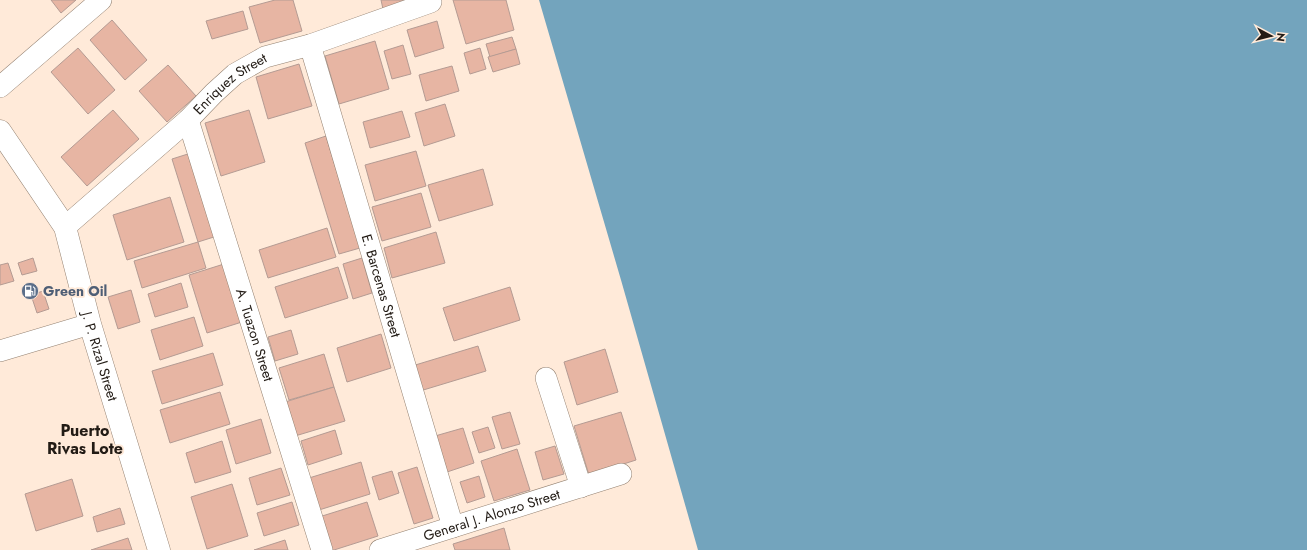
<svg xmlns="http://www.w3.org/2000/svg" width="1307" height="550" font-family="Jost,sans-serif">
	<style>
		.water { fill: #73a4bd }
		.building { fill: #e7b5a3; stroke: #b49b93 }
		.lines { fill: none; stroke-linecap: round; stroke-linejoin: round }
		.minor-casing { stroke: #948272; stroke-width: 22 }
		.tertiary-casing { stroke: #948272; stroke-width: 23 }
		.minor { stroke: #fff; stroke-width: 21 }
		.tertiary { stroke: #fff; stroke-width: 22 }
		.labels { text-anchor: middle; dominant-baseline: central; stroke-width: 3.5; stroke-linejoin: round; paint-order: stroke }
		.street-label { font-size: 14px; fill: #221b15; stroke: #ffead9 }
		.service-label { font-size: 14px; font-weight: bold; fill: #4e5e75; stroke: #ffead9; text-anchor: start }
		.quarter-label { font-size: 16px; font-weight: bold; fill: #221b15; stroke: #ffead9 }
	</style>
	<rect width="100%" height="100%" fill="#ffead9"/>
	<!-- water -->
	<path class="water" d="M539 0H1307V550H698L621 280Z"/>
	<!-- building -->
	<g class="building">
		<path d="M51 0H76L61 13Z"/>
		<path d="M275 0H293L302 31 260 43 249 7Z"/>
		<path d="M381 0H416L383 9Z"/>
		<path d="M453 0H506L514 30 466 44Z"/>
		<path d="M243 11 248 29 212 39 206 21Z"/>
		<path d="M112 20 147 60 125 80 90 40Z"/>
		<path d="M437 21 444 48 415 57 407 30Z"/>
		<path d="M512 37 516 49 490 57 486 44Z"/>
		<path d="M375 41 389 89 339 104 325 56Z"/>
		<path d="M403 45 411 74 392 79 384 51Z"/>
		<path d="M78 48 115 90 88 114 51 72Z"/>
		<path d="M480 48 486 69 470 74 464 53Z"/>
		<path d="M516 49 520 64 493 72 488 57Z"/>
		<path d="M299 64 312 106 268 119 256 77Z"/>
		<path d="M168 65 196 96 167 122 139 91Z"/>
		<path d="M452 66 459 91 426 101 419 75Z"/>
		<path d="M445 104 455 136 424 146 415 113Z"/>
		<path d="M113 110 139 139 87 186 61 157Z"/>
		<path d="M249 110 265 162 221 176 205 123Z"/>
		<path d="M402 111 410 137 370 148 363 122Z"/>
		<path d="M326 136 360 248 339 254 305 143Z"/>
		<path d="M416 151 426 186 375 201 365 165Z"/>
		<path d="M191 153 217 236 198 242 172 159Z"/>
		<path d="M483 169 493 205 439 221 428 185Z"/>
		<path d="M421 193 431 227 382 241 372 207Z"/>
		<path d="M170 197 184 242 127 260 113 215Z"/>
		<path d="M327 228 336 257 268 278 259 250Z"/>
		<path d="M436 232 445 263 392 278 384 248Z"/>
		<path d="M198 242 206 268 142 288 134 261Z"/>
		<path d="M33 258 37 271 22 275 18 263Z"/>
		<path d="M362 258 372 293 353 299 343 264Z"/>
		<path d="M8 263 14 281 0 285V265Z"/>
		<path d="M224 264 242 322 207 333 189 275Z"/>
		<path d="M338 267 348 298 285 318 275 287Z"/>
		<path d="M181 283 188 307 155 317 148 294Z"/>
		<path d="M510 287 520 320 454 341 443 308Z"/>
		<path d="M131 290 140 322 118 329 108 297Z"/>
		<path d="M43 291 49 309 37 313 31 295Z"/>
		<path d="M194 317 203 346 160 360 151 330Z"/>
		<path d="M291 330 298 354 275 361 268 337Z"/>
		<path d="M381 334 391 368 347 382 337 348Z"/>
		<path d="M478 346 486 371 420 391 412 366Z"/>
		<path d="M605 349 618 392 577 405 564 362Z"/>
		<path d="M213 353 223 385 162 404 152 371Z"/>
		<path d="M324 354 334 387 289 400 279 368Z"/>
		<path d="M334 387 345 421 295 436 285 402Z"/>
		<path d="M220 392 230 424 170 443 160 410Z"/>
		<path d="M510 412 520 444 502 449 492 417Z"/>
		<path d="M621 412 636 460 589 475 574 426Z"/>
		<path d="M261 419 271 453 236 464 226 430Z"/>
		<path d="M488 427 495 448 479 453 472 432Z"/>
		<path d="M463 428 474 463 447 472 435 436Z"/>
		<path d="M335 430 342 454 308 465 301 441Z"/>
		<path d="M222 441 231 472 195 483 186 453Z"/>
		<path d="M555 446 564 474 543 480 535 452Z"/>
		<path d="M517 449 530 490 494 501 481 461Z"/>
		<path d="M361 462 370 494 319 510 309 478Z"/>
		<path d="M417 467 433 518 414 524 398 473Z"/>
		<path d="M281 468 290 495 257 505 249 478Z"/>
		<path d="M392 471 399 493 379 500 372 477Z"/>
		<path d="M479 476 485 497 467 503 460 482Z"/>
		<path d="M72 479 83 516 36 531 25 494Z"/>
		<path d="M232 484 248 536 207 549 191 497Z"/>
		<path d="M292 502 299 525 264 536 257 513Z"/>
		<path d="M367 502 378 536 334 550H329L319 517Z"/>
		<path d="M120 508 125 524 97 532 93 517Z"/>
		<path d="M504 528 510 550H455L453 544Z"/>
		<path d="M128 538 132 550H91Z"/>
		<path d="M285 540 288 550H254Z"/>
	</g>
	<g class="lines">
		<defs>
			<g id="minor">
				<path id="s1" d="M310 45 453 527"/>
				<path d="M0 87 101 0"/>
				<path id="s2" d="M188 120 322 550"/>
				<path id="s3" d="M65 227 188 120 214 93 235 74 265 57 310 45 431 2"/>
				<path d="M0 351 90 324"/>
				<path d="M546 378 581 487"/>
				<path id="s4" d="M380 550 621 474"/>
			</g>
			<g id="tertiary">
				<path id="s5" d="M0 131 65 227 90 324 159 550"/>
			</g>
		</defs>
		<!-- minor casing -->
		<use href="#minor" class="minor-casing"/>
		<!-- tertiary casing -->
		<use href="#tertiary" class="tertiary-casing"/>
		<!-- minor -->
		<use href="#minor" class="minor"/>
		<!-- tertiary -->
		<use href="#tertiary" class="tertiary"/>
	</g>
	<!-- icons -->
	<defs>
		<symbol id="fuel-disc" viewBox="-11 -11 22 22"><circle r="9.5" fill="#5c6f8a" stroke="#ffead9"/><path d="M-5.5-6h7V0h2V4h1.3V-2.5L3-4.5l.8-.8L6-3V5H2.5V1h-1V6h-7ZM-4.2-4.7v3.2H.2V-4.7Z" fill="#fff"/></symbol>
	</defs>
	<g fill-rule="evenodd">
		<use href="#fuel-disc" x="20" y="281" width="20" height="20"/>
	</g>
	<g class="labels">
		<!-- street labels -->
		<g class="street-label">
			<text stroke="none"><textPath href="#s3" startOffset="219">Enriquez Street</textPath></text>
			<text stroke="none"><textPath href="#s1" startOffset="251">E. Barcenas Street</textPath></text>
			<text stroke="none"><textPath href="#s2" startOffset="225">A. Tuazon Street</textPath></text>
			<text stroke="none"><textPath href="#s5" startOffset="250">J. P. Rizal Street</textPath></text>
			<text stroke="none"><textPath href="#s4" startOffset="117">General J. Alonzo Street</textPath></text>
		</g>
		<!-- service labels -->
		<g class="service-label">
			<text x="43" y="291">Green Oil</text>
		</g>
		<!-- quarter labels -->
		<g class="quarter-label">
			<text x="85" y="430">Puerto<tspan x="85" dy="18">Rivas Lote</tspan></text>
		</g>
	</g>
	<!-- north arrow -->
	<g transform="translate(1271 36) rotate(97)" stroke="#ffead9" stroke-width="3" paint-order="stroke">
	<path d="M0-3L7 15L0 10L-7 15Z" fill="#221b15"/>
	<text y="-6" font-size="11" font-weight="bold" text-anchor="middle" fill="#221b15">N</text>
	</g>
</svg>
